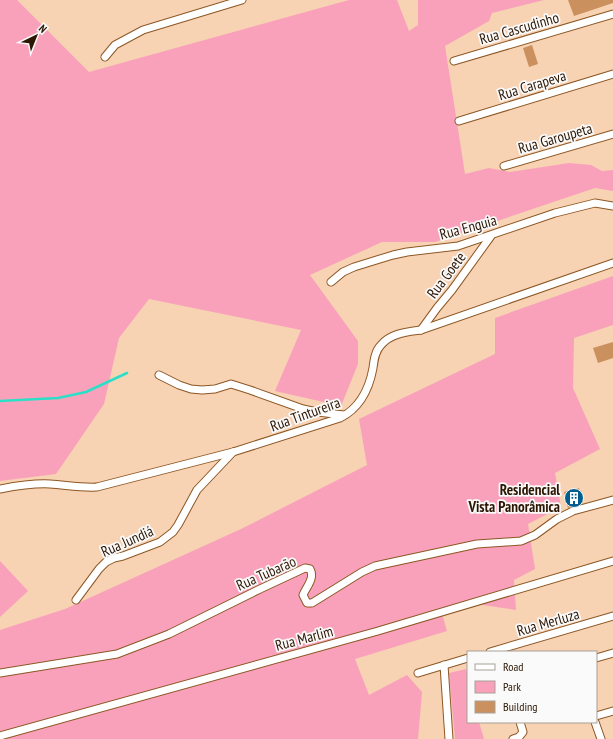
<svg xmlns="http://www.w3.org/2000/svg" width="613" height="739" font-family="'PT Sans Narrow',sans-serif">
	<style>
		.green { fill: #f9a1bb }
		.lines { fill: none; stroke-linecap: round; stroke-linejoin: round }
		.stream { stroke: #2cdfc7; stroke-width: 2.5 }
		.building { fill: #ca905e }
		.street-casing { stroke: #8d5724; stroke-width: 9 }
		.street { stroke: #fff; stroke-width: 7 }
		.labels { text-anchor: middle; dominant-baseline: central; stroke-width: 3.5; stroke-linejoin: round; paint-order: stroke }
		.street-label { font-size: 15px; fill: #2d1703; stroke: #fafafa }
		.poi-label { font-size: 15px; font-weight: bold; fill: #2d1703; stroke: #fafafa; text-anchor: end }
	</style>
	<rect width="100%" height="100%" fill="#f7d2b3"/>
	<!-- green -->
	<g class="green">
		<path d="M0 0H17L89 72 349 0H397L409 31 418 25V0H544L492 13 489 21 445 46 465 174 489 168 510 172 569 163 591 165 602 171 613 170V191L595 188 435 242H382L310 275 358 341V364L341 406 275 391 301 330 149 299 119 338 104 404 56 474 0 481Z"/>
		<path d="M613 276V325L574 338 573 388 600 449 555 473 561 507 528 524 535 569 514 580 516 610 462 602 441 610 447 631 355 659 369 695 407 675 422 692 418 739H0V630L65 609 241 529 367 465 359 419 495 354V318Z"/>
		<path d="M0 561 28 591 0 617Z"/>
		<path d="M466 669 468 677V722H479L484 739H455L449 673Z"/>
	</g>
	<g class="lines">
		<!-- stream -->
		<path class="stream" d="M0 401 58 398 86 392 127 373"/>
	</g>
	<!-- building -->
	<g class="building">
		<path d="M568 0H613V3L574 16Z"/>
		<path d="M532 45 538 64 529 67 523 48Z"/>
		<path d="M613 342V358L598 363 593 348Z"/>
		<path d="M579 488 583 503 568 508 564 492Z"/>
	</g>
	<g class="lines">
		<defs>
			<g id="street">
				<path d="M105 57 115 45 143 30 242 0"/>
				<path d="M454 61 613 14"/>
				<path d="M459 121 613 74"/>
				<path d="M504 166 613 134"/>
				<path d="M331 282 343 272 354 267 393 255 407 252 458 246 555 213 595 203 613 206"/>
				<path d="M421 330 437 308 452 290 491 236"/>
				<path d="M159 375 179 385 191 389 202 390 215 389 231 384 250 390 303 409 317 412 344 415"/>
				<path d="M0 489C16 486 33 483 50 484 66 485 81 488 97 487L233 452 340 418C360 408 369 390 373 368 374 360 375 351 381 345 391 333 407 332 421 330L613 263"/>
				<path d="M76 600 99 569 106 562 114 558 123 556 160 542 173 532 178 525 197 490 233 452"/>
				<path d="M490 652 613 616"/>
				<path d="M596 658 613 653"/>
				<path d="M444 665 449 739"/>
				<path d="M0 673 117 654 169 634 260 589 305 568 310 569C315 578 307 586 303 595L307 603H312L362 572 375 566 477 544 521 541 535 535 557 519 573 511 613 500"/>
				<path d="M418 673 468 658"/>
				<path d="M596 716 613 711"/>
				<path d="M595 722 601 739"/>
				<path d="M0 736 378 631 613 561"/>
				<path d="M513 739 519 737 523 732 520 722"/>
			</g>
		</defs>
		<!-- street casing -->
		<use href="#street" class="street-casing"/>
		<!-- street -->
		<use href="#street" class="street"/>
	</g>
	<!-- icons -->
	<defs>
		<symbol id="building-disc" viewBox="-11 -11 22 22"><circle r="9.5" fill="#005e8e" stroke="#fafafa"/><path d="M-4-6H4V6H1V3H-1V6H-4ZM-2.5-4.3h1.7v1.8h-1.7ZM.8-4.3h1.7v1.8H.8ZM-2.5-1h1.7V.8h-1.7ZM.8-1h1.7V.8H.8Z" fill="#fff"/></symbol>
	</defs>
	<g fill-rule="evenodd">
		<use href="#building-disc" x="563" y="487" width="22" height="22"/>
	</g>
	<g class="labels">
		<!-- street labels -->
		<g class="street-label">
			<text transform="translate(519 28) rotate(-16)">Rua Cascudinho</text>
			<text transform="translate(532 85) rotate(-17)">Rua Carapeva</text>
			<text transform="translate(555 138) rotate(-16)">Rua Garoupeta</text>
			<text transform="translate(468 227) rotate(-15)">Rua Enguia</text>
			<text transform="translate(446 275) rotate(-53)">Rua Goete</text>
			<text transform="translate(305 414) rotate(-20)">Rua Tintureira</text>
			<text transform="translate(127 541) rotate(-24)">Rua Jundiá</text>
			<text transform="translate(266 573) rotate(-24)">Rua Tubarão</text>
			<text transform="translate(548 622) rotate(-16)">Rua Merluza</text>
			<text transform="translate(304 638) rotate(-15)">Rua Marlim</text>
		</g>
		<!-- poi labels -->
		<g class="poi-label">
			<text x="560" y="489">Residencial<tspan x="560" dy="17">Vista Panorâmica</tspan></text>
		</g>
	</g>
	<!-- legend -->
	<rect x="467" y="651" width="130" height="72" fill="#fafafa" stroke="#a89f97"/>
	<rect x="475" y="664" width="20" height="6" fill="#ffffff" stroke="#a89f97"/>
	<text x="503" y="671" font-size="12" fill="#2d1703">Road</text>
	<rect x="475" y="681" width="20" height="12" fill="#f9a1bb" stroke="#a89f97"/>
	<text x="503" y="691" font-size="12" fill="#2d1703">Park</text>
	<rect x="475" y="701" width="20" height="12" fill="#ca905e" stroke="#a89f97"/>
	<text x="503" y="711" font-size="12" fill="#2d1703">Building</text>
	<!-- north arrow -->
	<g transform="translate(36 36) rotate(43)" stroke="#fafafa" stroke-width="3" paint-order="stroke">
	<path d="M0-3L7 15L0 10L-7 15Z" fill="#2d1703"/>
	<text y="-6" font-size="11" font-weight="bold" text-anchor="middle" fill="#2d1703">N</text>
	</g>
</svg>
